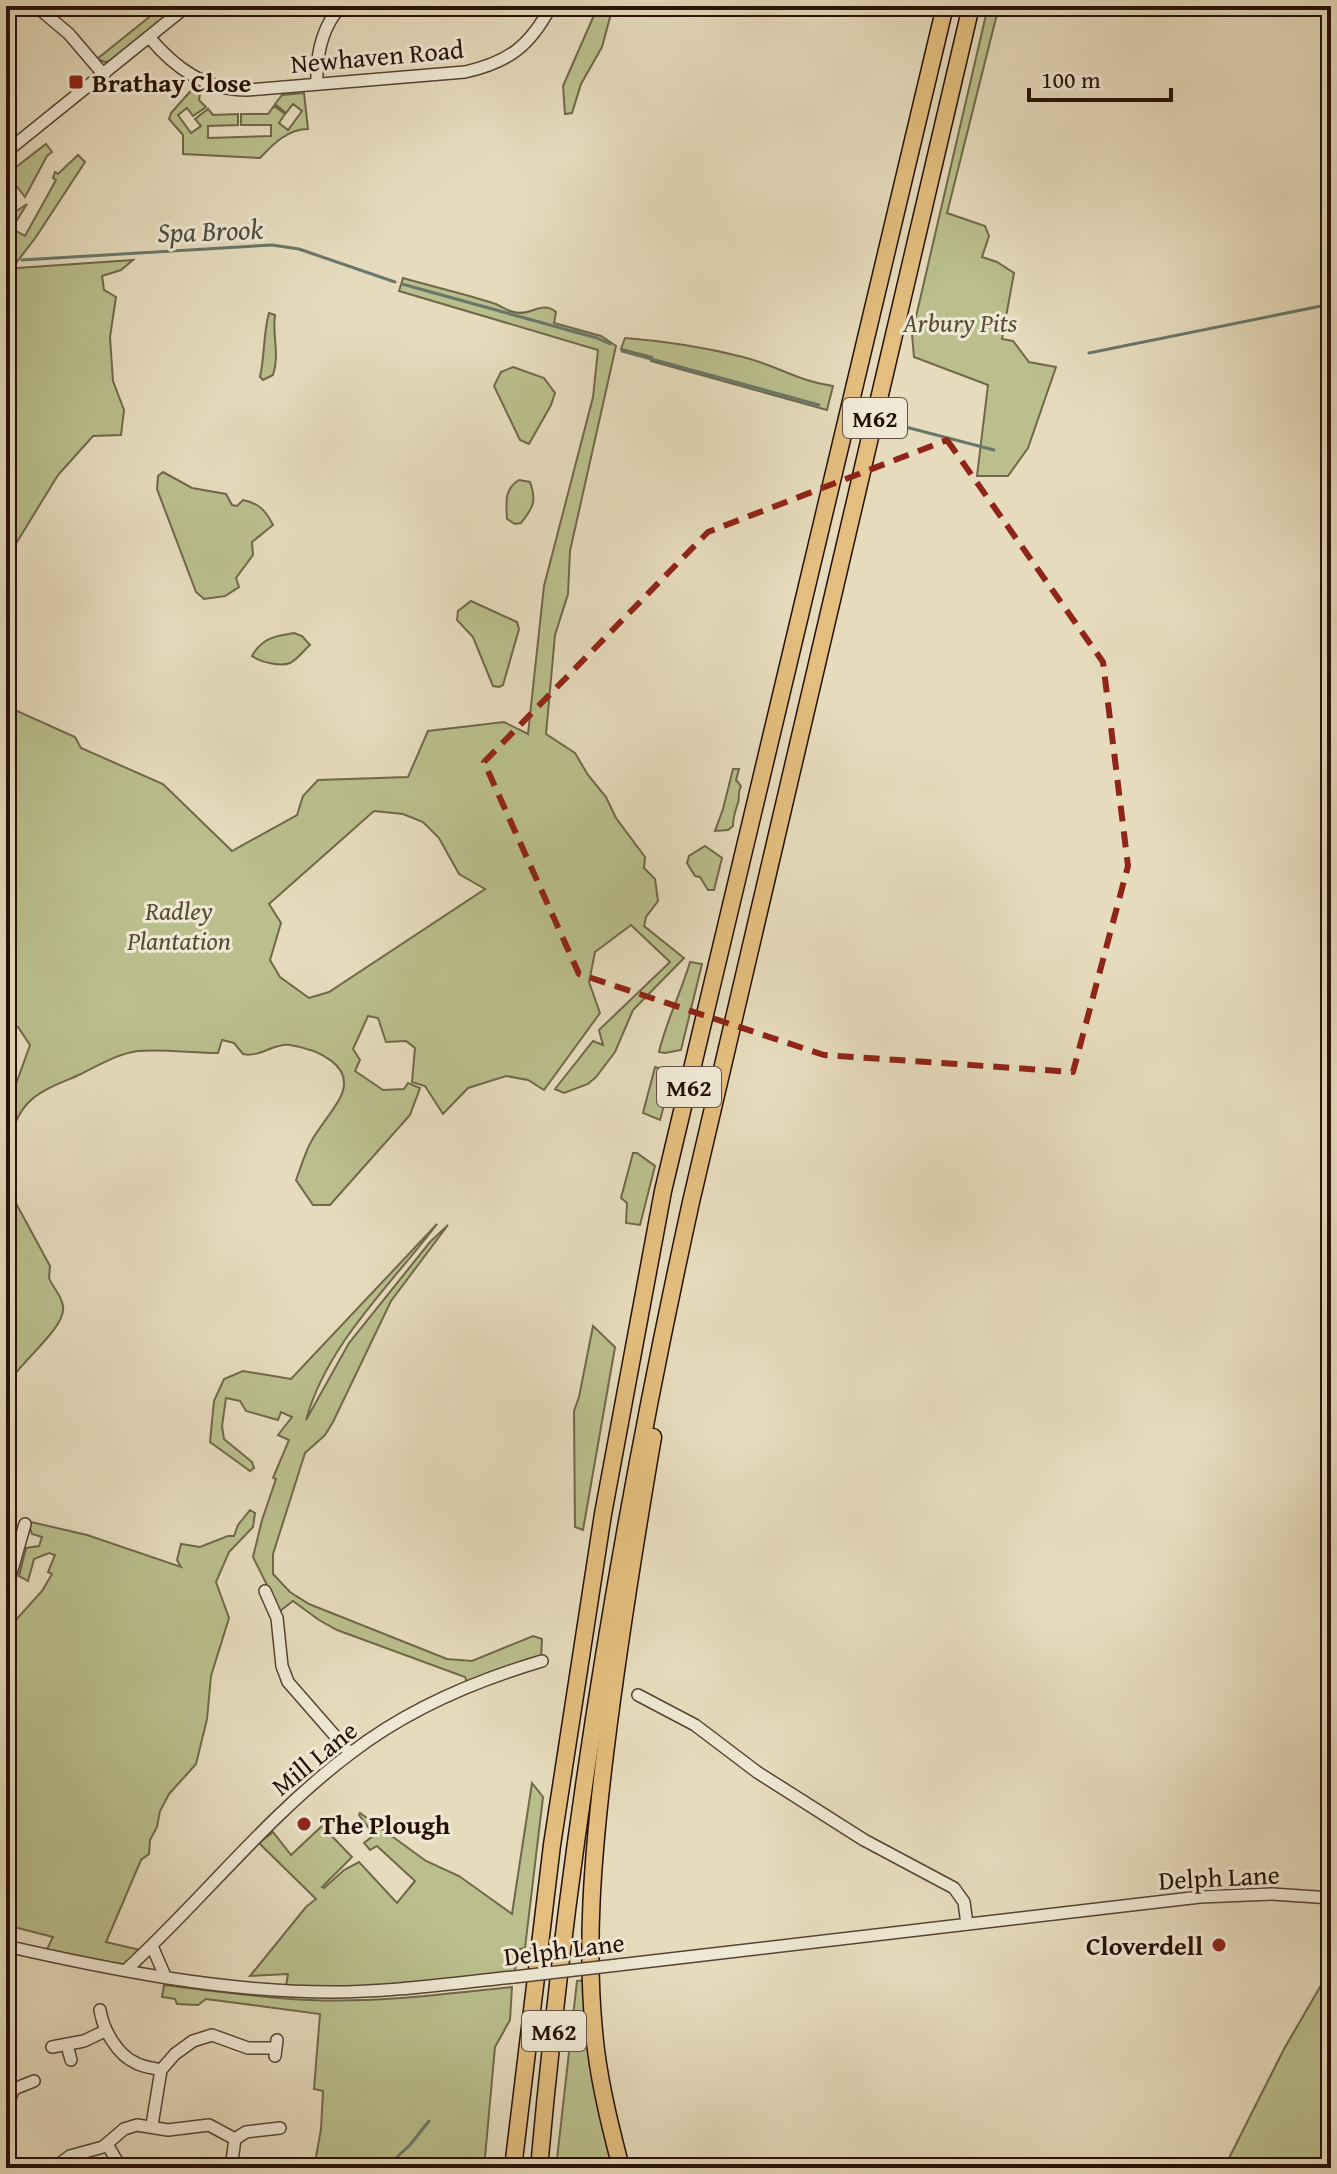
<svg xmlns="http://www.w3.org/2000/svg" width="1337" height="2174" font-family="'Gentium Book Plus',serif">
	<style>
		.green { fill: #babf8d; stroke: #70684a; stroke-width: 2; fill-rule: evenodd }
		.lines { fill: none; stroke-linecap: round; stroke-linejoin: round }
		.stream { stroke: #69776b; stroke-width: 3 }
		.minor-casing { stroke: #564334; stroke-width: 14 }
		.highway-casing { stroke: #261006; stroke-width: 19 }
		.minor { stroke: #efe8d4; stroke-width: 11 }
		.highway { stroke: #e3be7e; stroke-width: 16 }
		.minor-bridge-casing { stroke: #564334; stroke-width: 14; stroke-linecap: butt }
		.minor-bridge { stroke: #efe8d4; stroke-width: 11 }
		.marked { fill: none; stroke: #8f2418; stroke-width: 6; stroke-dasharray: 16 10; stroke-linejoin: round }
		.poi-dot { fill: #8f2418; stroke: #efe8d4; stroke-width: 3 }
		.labels { text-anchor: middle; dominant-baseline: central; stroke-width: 6; stroke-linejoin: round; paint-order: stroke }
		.shield { fill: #efe8d4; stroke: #625144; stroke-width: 2 }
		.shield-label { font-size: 24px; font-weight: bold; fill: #261006 }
		.street-label { font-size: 26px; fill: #261006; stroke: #efe8d4 }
		.poi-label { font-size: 26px; font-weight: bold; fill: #261006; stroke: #efe8d4; text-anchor: start }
		.park-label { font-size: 26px; font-style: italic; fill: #5a4d35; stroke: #efe8d4 }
		.water-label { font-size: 28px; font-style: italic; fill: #4d4c41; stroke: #efe8d4 }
	</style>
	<rect width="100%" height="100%" fill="#e6dcbd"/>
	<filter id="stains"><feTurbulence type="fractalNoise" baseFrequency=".0025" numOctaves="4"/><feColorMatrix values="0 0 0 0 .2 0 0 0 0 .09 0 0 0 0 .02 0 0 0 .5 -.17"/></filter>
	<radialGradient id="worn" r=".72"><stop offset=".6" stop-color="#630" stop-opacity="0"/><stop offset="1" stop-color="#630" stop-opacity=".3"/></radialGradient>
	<!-- green -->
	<g class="green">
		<path d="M163 6H179L112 61 105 62 97 59Z"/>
		<path d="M598 6H613L602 47 581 84 572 113 565 114 563 86Z"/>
		<path d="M988 6H999L947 213 985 226 989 236 982 257 997 262 1014 273 1002 339 1013 341 1029 362 1056 367 1028 448 1008 476H977L988 385 914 357 912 334Z"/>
		<path d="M195 86 201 88 199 100 206 107 193 116 187 108 178 115 191 133 201 126 195 119 208 109 213 115 238 114V125L208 126V138L271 136V125H241V114H268L274 106 285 114 279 123 288 130 302 111 293 104 286 113 275 104 282 95 304 93 308 129C288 129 273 144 260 158L183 154V135L169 119 171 113Z"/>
		<path d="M46 144 52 152 47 156 25 197 7 174Z"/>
		<path d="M78 155 85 162 36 237 6 276V257L16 250 10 238 6 240V218L27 204 14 225V230L25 236 56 180 53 178 55 172 58 174Z"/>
		<path d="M133 260 121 270 102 276 104 290 116 297 110 337 113 381 124 410 121 435 93 436 58 475 6 560V279L17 268Z"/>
		<path d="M403 278C434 287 466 294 496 304 502 307 508 311 514 312 530 317 541 300 556 312L554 323 601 336 616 346 570 551 568 594 555 635 546 734 575 753 588 775 606 797 616 818 645 857 644 868 655 879 658 901 646 917 644 926 684 958 633 1010 615 1052 596 1077 588 1084 564 1093 555 1089 593 1041 603 1045 599 1030 670 962 631 925 595 952 589 982 600 1013 544 1090 528 1080 506 1076 468 1088 443 1114 425 1086 412 1082 415 1048 406 1041 386 1042 378 1018 368 1016 353 1049 360 1060 355 1071 383 1090 404 1089 408 1083 420 1088 410 1115 330 1205H313L296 1180C301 1167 305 1152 312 1140 320 1126 332 1113 340 1098 357 1065 316 1049 290 1045 273 1043 260 1058 243 1054L234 1043 222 1040 218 1053C192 1053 164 1049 138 1051 117 1054 99 1065 81 1074 64 1082 41 1089 28 1103 6 1126 5 1168 12 1196L50 1266 49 1278C53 1288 61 1294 63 1306 67 1328 16 1365 6 1387V1112L30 1045 18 1027 6 1023V706L75 737 81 748 163 784 232 851 297 815 303 796 318 780 408 777 428 731 504 722 528 734 544 586 593 397 598 350 399 291ZM374 811 403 814 423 822 439 838 459 874 485 889 329 992 309 998 280 977 270 960 281 923 269 904Z"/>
		<path d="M269 313 275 315C272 336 280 354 273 375L263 380 260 377C265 355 263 334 269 313Z"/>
		<path d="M625 338C664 341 704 347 743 357 776 365 797 381 833 386L827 410 651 361 652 357 621 349Z"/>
		<path d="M513 367 544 378 555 393 551 405 529 444 520 440 494 386 501 372Z"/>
		<path d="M163 472 192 488 226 494 232 505 237 506 243 500C259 503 266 511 273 525L252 542 253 555 236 578 239 587 225 596 204 599 196 592 157 489 158 476Z"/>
		<path d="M519 480 530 482C537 501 533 508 521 523L515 524 507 519C506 503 504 489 519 480Z"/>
		<path d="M471 601 517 622 519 629 503 685 499 687 493 686 473 637 457 620 458 611Z"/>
		<path d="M294 633 302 636 310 645C304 650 297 660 290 663 281 667 260 662 252 656 262 638 275 636 294 633Z"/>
		<path d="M733 769H739L736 780 741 786C737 793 740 797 738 803 735 812 733 816 733 826L728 830 715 831 723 809Z"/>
		<path d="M705 846 722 858 714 890H708L700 877 695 876 687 863 689 856Z"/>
		<path d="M690 962 702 964 681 1050 665 1053 659 1052C666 1021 681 993 690 962Z"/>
		<path d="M655 1067 673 1073 660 1120 643 1113Z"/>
		<path d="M633 1153H637L655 1166 640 1225 626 1223 627 1203 621 1198Z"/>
		<path d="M437 1224C390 1286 327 1344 306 1420L349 1343 430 1242 448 1225 391 1301 333 1422 325 1435 305 1453 273 1554V1574L290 1592 309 1604 447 1659 472 1661 533 1636 542 1639 541 1659 468 1685 465 1677 337 1630 319 1620 293 1601 280 1611 253 1557 262 1520 276 1479 273 1478 289 1440 278 1435 292 1417 281 1412 278 1420 246 1411 240 1401 226 1398 222 1426 224 1439 252 1462 254 1468 250 1471 210 1442 214 1401 224 1379 243 1371 291 1379Z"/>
		<path d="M593 1326 615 1347 583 1530 575 1527 574 1411 579 1397Z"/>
		<path d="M250 1510 255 1513 253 1527 229 1552 216 1582 229 1618 211 1676 207 1719 196 1764 169 1794 160 1811 157 1827 150 1840 149 1854 141 1860 106 1942 140 1950 132 1967 46 1951 53 1937 6 1925V1631L42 1591 52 1574 48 1572 55 1555 49 1553 34 1559 28 1581 19 1576 26 1548 39 1546 42 1537 32 1534 30 1528 31 1522 87 1535 181 1567 177 1560 181 1544 200 1547 228 1536H234L238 1525Z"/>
		<path d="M532 1783 543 1797 525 1948 520 1949 519 1954H517L515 1972 376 1988 286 1986 288 1974 250 1976 306 1907 316 1899 259 1843 273 1832 291 1855 322 1826 352 1857 322 1887 324 1888 344 1870 359 1862 397 1903 415 1881 377 1846 370 1850 364 1843 374 1835 359 1815 360 1813 426 1861 459 1876 512 1914Z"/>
		<path d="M1331 1968V2168H1224L1284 2049Z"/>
		<path d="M588 1980 619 2168H556L577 1981Z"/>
		<path d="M164 1985C213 1991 261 1998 310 2000 378 2003 445 1994 512 1987L510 2020 495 2047 484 2168H314L321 2129 323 2091 314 2089 320 2014 206 1999 198 2005 177 2004 175 1999 162 1997Z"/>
	</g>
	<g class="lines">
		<!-- stream -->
		<g class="stream">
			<path d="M22 260 272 245 299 249 395 282"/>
			<path d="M402 284 597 338 610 344"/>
			<path d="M622 351 819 405"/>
			<path d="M1089 353 1331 304"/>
			<path d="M898 425 994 450"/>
			<path d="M385 2168 410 2145 429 2121"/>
		</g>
		<defs>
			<g id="minor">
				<path d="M36 6 69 34 104 75"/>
				<path d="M6 12 13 6"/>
				<path d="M149 37C175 68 205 90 247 90L465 72C509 62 530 46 551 6"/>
				<path d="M317 84C316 55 321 28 341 6"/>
				<path d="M6 108 8 106"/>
				<path d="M6 152 187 6"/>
				<path d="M6 1591 25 1524"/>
				<path d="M265 1591 277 1618 282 1666 288 1682 350 1753"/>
				<path d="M638 1695 695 1725 757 1772 864 1840 954 1888 964 1902 967 1924"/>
				<path d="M6 1946C112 1970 223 1992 332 1992 393 1992 453 1983 514 1977"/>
				<path d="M152 1946 165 1976"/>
				<path d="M618 1965 1200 1897 1272 1894 1331 1898"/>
				<path d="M126 1970C203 1899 267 1816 351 1753 408 1709 474 1681 542 1661"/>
				<path d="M100 2010C103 2029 117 2055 136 2063 143 2067 153 2068 161 2070"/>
				<path d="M67 2045 71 2060"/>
				<path d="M52 2047 84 2041 105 2031"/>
				<path d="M275 2056 277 2040"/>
				<path d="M9 2100 14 2089 34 2081"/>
				<path d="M152 2125 161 2070 175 2054 193 2041 212 2035 248 2048H274"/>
				<path d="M107 2144 121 2168"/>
				<path d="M54 2168 70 2156 103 2147 124 2129 137 2125 168 2130 209 2125 235 2139 246 2132 280 2128"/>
				<path d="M231 2168 235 2139"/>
			</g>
			<g id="highway">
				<path d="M513 2168 552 1845 603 1514 663 1191 945 6"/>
				<path d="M539 2168C568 1843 621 1521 691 1202L971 6"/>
				<path d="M621 2168C611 2129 601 2090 596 2050 584 1952 593 1852 605 1754 618 1648 635 1542 653 1437"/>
			</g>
		</defs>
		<!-- minor casing -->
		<use href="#minor" class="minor-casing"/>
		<!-- highway casing -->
		<use href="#highway" class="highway-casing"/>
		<!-- minor -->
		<use href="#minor" class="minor"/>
		<!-- highway -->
		<use href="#highway" class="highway"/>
		<defs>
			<path id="minor-bridge" d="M514 1977 618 1965"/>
		</defs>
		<!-- minor-bridge casing -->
		<use href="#minor-bridge" class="minor-bridge-casing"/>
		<!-- minor-bridge -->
		<use href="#minor-bridge" class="minor-bridge"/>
	</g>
	<!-- marked area -->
	<path class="marked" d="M947 440 1103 662 1128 866 1073 1072 824 1055 579 974 484 762 708 532Z"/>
	<!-- markers -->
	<g class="poi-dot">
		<rect x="68" y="74" width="16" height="16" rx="4"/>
		<circle cx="304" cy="1824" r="8"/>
		<circle cx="1219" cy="1945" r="8"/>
	</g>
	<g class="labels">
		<!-- shield labels -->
		<g class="shield">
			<rect x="843" y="398" width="64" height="40" rx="6"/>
			<rect x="657" y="1067" width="64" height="40" rx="6"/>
			<rect x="522" y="2011" width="64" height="40" rx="6"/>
		</g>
		<g class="shield-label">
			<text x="875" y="418">M62</text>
			<text x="689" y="1087">M62</text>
			<text x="554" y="2031">M62</text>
		</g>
		<!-- street labels -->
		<g class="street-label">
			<text transform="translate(377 56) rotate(-5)">Newhaven Road</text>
			<text transform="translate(314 1758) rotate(-39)">Mill Lane</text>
			<text transform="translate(1219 1877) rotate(-3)">Delph Lane</text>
			<text transform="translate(564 1949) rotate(-7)">Delph Lane</text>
		</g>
		<!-- poi labels -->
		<g class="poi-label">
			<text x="92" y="82">Brathay Close</text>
			<text x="320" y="1824">The Plough</text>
			<text x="1203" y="1945" text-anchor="end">Cloverdell</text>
		</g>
		<!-- park labels -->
		<g class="park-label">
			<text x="960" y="322">Arbury Pits</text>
			<text x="179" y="910">Radley<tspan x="179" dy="30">Plantation</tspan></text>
		</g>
		<!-- water labels -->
		<g class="water-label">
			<text transform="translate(210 230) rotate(-2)">Spa Brook</text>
		</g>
	</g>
	<!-- margin -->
	<rect width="1337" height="2174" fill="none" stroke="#e6dcbd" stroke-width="32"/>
	<rect x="8" y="8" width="1321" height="2158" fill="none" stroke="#261006" stroke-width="4"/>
	<rect x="16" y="16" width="1305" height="2142" fill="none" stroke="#261006" stroke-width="2"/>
	<!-- scale -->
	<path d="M1029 88v12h142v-12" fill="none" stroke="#261006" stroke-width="4"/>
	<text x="1041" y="88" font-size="24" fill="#261006" stroke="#efe8d4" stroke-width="6" paint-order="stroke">100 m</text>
	<rect width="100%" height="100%" filter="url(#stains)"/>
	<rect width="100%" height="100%" fill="url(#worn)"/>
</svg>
